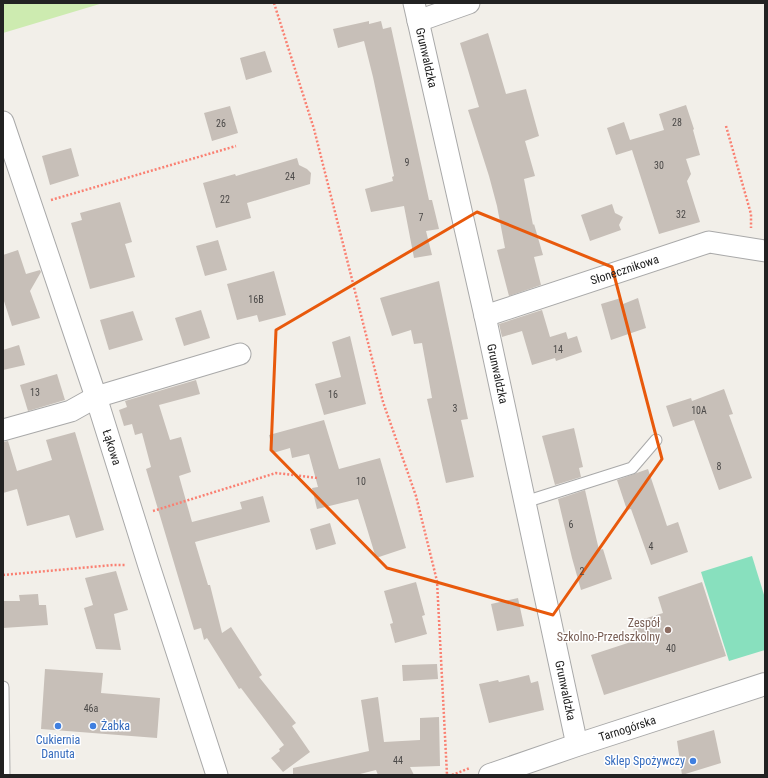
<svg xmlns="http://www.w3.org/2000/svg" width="768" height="778" font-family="'Roboto Condensed',sans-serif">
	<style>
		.grass { fill: #cdebb0 }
		.pitch { fill: #88e0be }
		.building { fill: #c7bfb8 }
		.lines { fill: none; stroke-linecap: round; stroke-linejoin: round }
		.service-casing { stroke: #a9a9a9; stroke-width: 13 }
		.minor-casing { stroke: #a9a9a9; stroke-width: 23 }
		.tertiary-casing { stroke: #a9a9a9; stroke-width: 24 }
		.path { stroke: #fa8072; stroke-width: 2.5; stroke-dasharray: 2 2; stroke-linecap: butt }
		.service { stroke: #fff; stroke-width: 11 }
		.minor { stroke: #fff; stroke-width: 21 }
		.tertiary { stroke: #fff; stroke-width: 22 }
		.marked { fill: none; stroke: #e8590c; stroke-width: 3; stroke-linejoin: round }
		.education-dot { fill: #8d6e63; stroke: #fff; stroke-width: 1.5 }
		.shop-dot { fill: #3f7fe0; stroke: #fff; stroke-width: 1.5 }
		.labels { text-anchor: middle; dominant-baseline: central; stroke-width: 3; stroke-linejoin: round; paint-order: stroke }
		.number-label { font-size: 10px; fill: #4b4948 }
		.street-label { font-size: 12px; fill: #222; stroke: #fff }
		.education-label { font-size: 12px; fill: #785e54; stroke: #fff; text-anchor: end }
		.shop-label { font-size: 12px; fill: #366cbe; stroke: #fff; text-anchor: start }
	</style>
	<rect width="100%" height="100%" fill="#f2efe9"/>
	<!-- grass -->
	<path class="grass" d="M3 3H103L3 33Z"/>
	<!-- pitch -->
	<path class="pitch" d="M752 556 765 598V650L729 661 701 572Z"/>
	<!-- building -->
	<g class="building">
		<path d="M369 21V24L381 21 383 29 391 27 429 200H432L439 229 426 231 432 255 414 258 404 206 371 212 365 189 393 181 392 177 394 176 373 77 364 41 338 48 333 29Z"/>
		<path d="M488 33 506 94 526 89 539 136 525 141 535 176 524 179 533 225 534 224 543 255 534 257 541 285 509 296 497 250 505 248 497 206 489 176 468 110 479 107 460 43Z"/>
		<path d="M265 51 272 72 246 80 240 58Z"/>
		<path d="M686 105 694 129 693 130 700 155 686 159 691 174 687 181 700 222 659 234 632 150 616 155 607 128 624 122 630 140 664 130 659 114Z"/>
		<path d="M230 106 238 133 212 141 204 113Z"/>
		<path d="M71 148 79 176 50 185 42 156Z"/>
		<path d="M297 158 299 165 307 169 311 173 310 184 247 203 251 218 216 228 203 183 235 174 236 176Z"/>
		<path d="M120 202 132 242 125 244 135 277 90 289 71 223 82 220 80 213Z"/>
		<path d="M612 204 615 213 623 217 619 225 621 230 590 241 581 215Z"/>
		<path d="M218 240 227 270 205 276 196 246Z"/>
		<path d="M18 250 26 274 40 270 41 272 30 291 40 318 12 326 3 298V255Z"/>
		<path d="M274 271 286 315 259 322 257 315 237 320 227 284Z"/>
		<path d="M439 281 468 419 461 420 474 477 446 483 427 399 432 398 422 343 414 344 411 330 392 336 380 298Z"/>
		<path d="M621 298 623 304 638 298 646 328 611 340 601 304Z"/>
		<path d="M201 310 210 338 184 346 175 318Z"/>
		<path d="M542 310 550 337 566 332 568 339 577 336 582 352 556 361 555 358 532 365 522 331 502 337 499 324Z"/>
		<path d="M133 311 143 340 109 350 100 320Z"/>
		<path d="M350 336 366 404 324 415 315 384 341 377 332 342Z"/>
		<path d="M19 345 25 365 3 370V350Z"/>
		<path d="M57 374 65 400 28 411 20 385Z"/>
		<path d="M196 380 200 394 159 405 170 440 181 437 191 472 179 476 192 522 242 509 240 502 263 496 270 522 195 542 208 585H210L222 633 231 627 262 675 259 677 296 723 292 726 310 752 283 772 271 758 280 751 279 749 284 745 241 688 239 689 207 638 204 640 201 628 194 630 146 469 151 467 142 433 135 435 132 424 124 426 119 410 127 407 125 401Z"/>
		<path d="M724 389 733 414 729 415 752 478 719 490 694 420 673 427 666 406 691 398 692 401Z"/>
		<path d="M324 420 339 469 380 458 406 548 376 558 358 499 317 509 312 488 318 487 309 454 292 458 290 448 273 453 269 435Z"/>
		<path d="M574 428 583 467 579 468 581 477 555 485 542 436Z"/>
		<path d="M75 432 104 530 76 538 69 515 27 526 17 489 3 493V442L8 441 17 471 52 460 46 440Z"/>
		<path d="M648 469 667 526 678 522 688 552 651 565 631 509 627 510 617 480Z"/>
		<path d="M585 490 599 550 603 549 612 579 581 590 572 558 558 499Z"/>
		<path d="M330 523 336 544 316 550 310 529Z"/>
		<path d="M116 571 128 610 114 614 121 650 96 649 84 608 93 605 85 578Z"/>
		<path d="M416 582 425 615 422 616 427 634 395 643 390 624 393 623 384 591Z"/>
		<path d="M702 582 726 656 604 695 591 655 637 640 631 623 663 613 658 597Z"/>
		<path d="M38 594 39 605H46L48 625 3 628V601H20L19 595Z"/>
		<path d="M518 598 524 626 497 631 491 604Z"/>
		<path d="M437 664 438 679 403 681 402 665Z"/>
		<path d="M45 669 103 673 101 693 160 698 157 738 41 729Z"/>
		<path d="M529 675 531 683 538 681 544 710 489 723 479 684 498 680 499 682Z"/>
		<path d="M378 697 384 742 420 740V718L439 717 440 766 410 767 414 775H378L376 770 356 775H293V768L369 751 361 700Z"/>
		<path d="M714 730 721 763 682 775 677 741Z"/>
	</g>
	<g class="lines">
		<defs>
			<g id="service">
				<path d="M525 502 632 468 656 440"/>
				<path d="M3 687 4 775"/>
			</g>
			<g id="minor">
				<path id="s1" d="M414 3 485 316 577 745"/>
				<path d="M418 21 469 3"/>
				<path id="s2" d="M3 122 96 397 149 566 217 775"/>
				<path id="s3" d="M485 316 709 242 765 251"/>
				<path d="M3 430 71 411 96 397 240 354"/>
			</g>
			<g id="tertiary">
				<path id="s4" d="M490 775 577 745 765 684"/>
			</g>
		</defs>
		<!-- service casing -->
		<use href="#service" class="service-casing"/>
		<!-- minor casing -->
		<use href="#minor" class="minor-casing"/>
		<!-- tertiary casing -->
		<use href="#tertiary" class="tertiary-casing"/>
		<!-- path -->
		<g class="path">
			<path d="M274 3 314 129 383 402 416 496 437 581 447 775"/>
			<path d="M726 126 751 214V228"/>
			<path d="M51 200 236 146"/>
			<path d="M153 511 276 473 318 478"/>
			<path d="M3 575 113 565H126"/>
			<path d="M452 775 470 768"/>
		</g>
		<!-- service -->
		<use href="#service" class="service"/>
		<!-- minor -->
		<use href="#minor" class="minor"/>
		<!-- tertiary -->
		<use href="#tertiary" class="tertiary"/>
	</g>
	<!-- marked area -->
	<path class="marked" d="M477 212 612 267 662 459 553 615 387 568 271 450 276 330Z"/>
	<!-- markers -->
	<circle class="education-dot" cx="668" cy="630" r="4"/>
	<g class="shop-dot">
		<circle cx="58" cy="726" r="4"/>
		<circle cx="93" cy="726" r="4"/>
		<circle cx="693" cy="761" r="4"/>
	</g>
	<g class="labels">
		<!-- number labels -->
		<g class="number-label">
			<text x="677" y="122">28</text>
			<text x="221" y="123">26</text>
			<text x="407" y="162">9</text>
			<text x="659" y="165">30</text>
			<text x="290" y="176">24</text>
			<text x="225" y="199">22</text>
			<text x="681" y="214">32</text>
			<text x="421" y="217">7</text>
			<text x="256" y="299">16B</text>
			<text x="558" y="349">14</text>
			<text x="35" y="392">13</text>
			<text x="333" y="394">16</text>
			<text x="455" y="408">3</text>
			<text x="699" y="410">10A</text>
			<text x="719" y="466">8</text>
			<text x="361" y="481">10</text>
			<text x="571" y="524">6</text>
			<text x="651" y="546">4</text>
			<text x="582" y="571">2</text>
			<text x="671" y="648">40</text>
			<text x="91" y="708">46a</text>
			<text x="398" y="760">44</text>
		</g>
		<!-- street labels -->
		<g class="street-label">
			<text stroke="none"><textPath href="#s1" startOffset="56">Grunwaldzka</textPath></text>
			<text stroke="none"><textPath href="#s3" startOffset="147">Słonecznikowa</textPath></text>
			<text stroke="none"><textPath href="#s1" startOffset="380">Grunwaldzka</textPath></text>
			<text stroke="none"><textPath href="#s2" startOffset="343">Łąkowa</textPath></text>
			<text stroke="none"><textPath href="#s1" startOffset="704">Grunwaldzka</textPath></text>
			<text stroke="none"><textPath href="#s4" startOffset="145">Tarnogórska</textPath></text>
		</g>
		<!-- education labels -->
		<g class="education-label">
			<text x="660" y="623">Zespół<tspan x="660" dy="14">Szkolno-Przedszkolny</tspan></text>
		</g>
		<!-- shop labels -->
		<g class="shop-label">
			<text x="101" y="726">Żabka</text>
			<text x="58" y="740" text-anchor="middle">Cukiernia<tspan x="58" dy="14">Danuta</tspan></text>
			<text x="685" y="761" text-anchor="end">Sklep Spożywczy</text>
		</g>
	</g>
	<!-- border -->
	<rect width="768" height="778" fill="none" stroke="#222222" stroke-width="8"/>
</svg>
